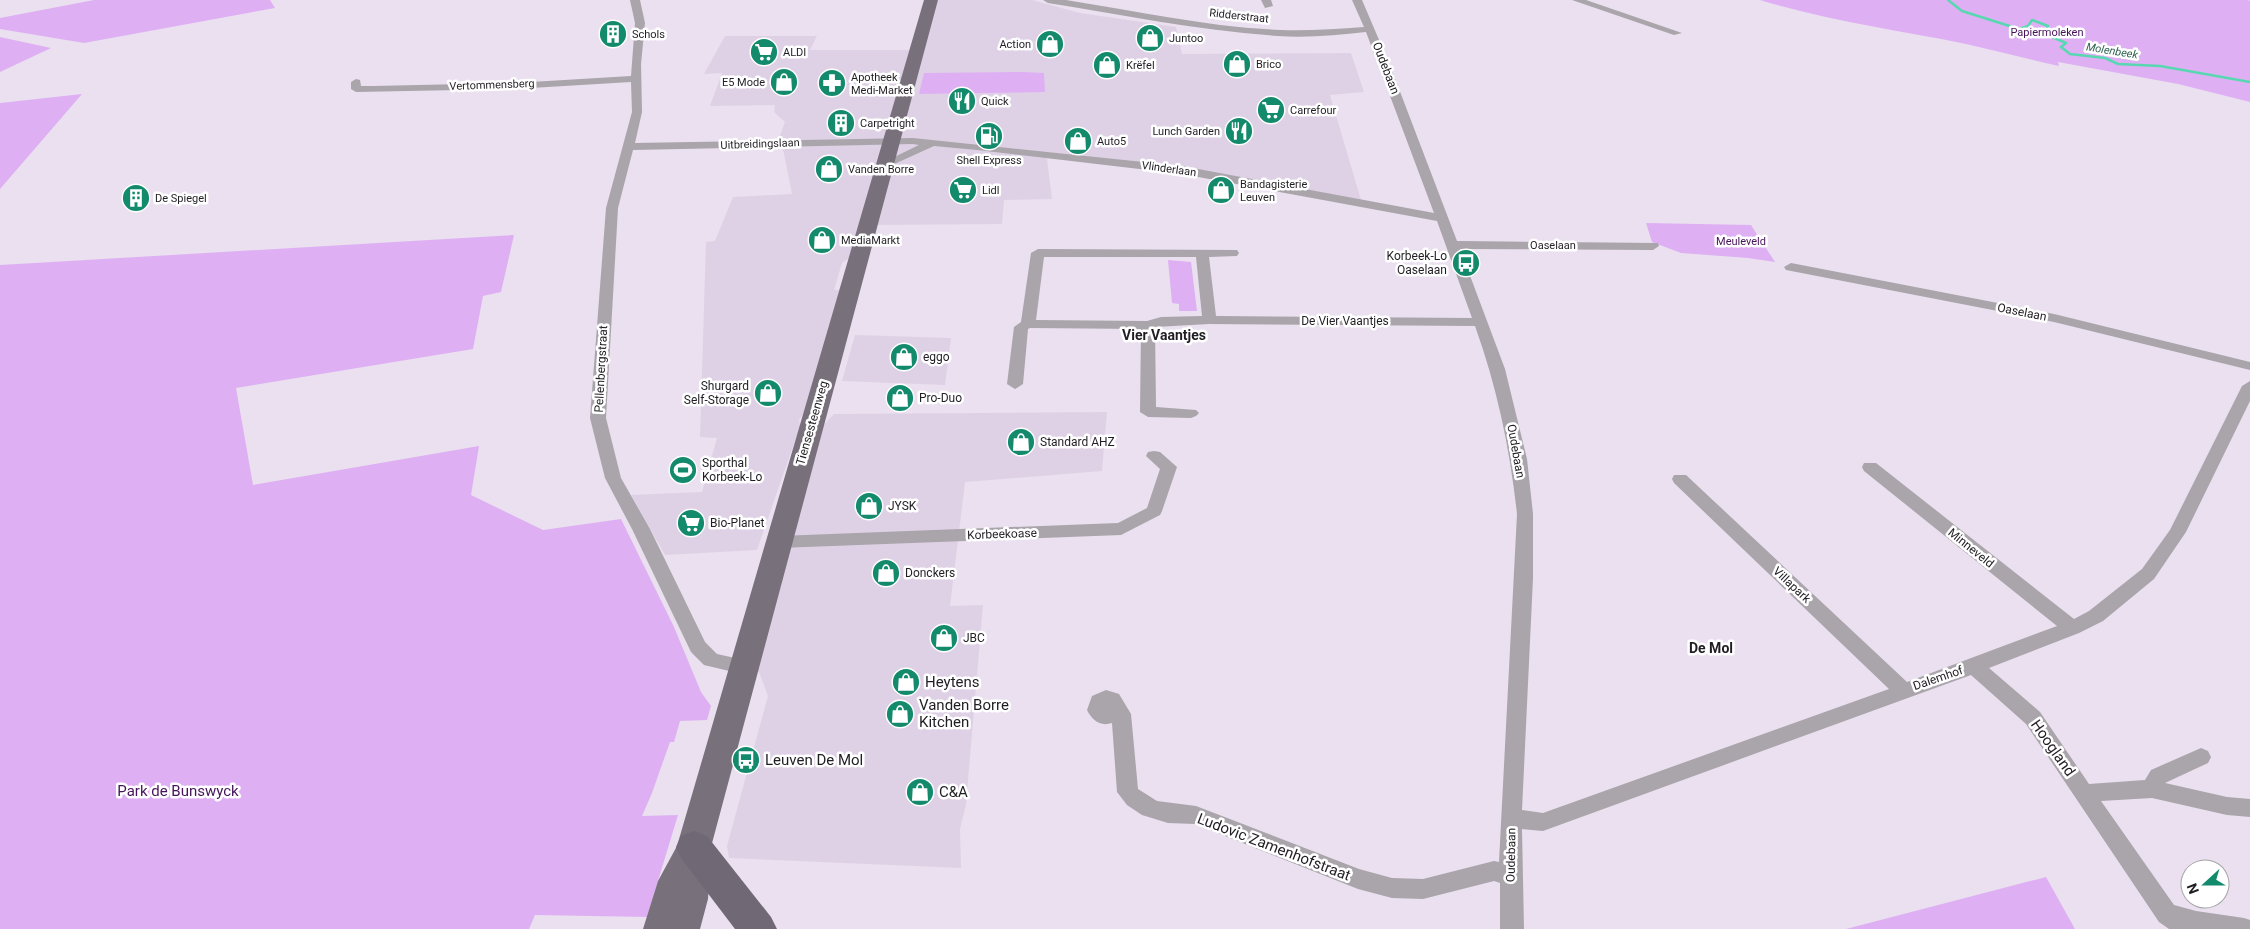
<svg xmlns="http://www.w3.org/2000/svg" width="2250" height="929" font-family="Roboto,sans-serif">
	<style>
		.built { fill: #ded1e5 }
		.green { fill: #deb0f3 }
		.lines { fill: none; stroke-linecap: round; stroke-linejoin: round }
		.stream { stroke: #57d8b0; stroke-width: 2.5 }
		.minor { fill: #a9a5ab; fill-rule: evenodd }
		.primary { fill: #78717c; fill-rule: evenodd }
		.trunk { fill: #706874; fill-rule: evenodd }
		.labels { text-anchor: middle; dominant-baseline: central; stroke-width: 5; stroke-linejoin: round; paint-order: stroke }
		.far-street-label { font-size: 11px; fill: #211e23; stroke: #fff }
		.far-park-label { font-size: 11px; fill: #47135b; stroke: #fff }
		.far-poi-label { font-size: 11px; fill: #211e23; stroke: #fff; text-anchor: start }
		.far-water-label { font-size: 11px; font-style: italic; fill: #2e6250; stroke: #fff }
		.street-label { font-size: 12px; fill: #211e23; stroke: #fff }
		.poi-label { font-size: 12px; fill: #211e23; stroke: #fff; text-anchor: start }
		.neighbourhood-label { font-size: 14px; font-weight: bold; fill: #211e23; stroke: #fff }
		.near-poi-label { font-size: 15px; fill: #211e23; stroke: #fff; text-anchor: start }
		.near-street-label { font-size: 15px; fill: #211e23; stroke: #fff }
		.near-park-label { font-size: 15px; fill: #47135b; stroke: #fff }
	</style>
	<rect width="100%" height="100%" fill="#eae0ef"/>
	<!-- built -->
	<g class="built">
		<path d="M931 0H1032L1080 13 1176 27 1182 54 1351 53 1364 92 1330 95 1361 200 1268 182 1130 161 1046 152 1052 199 1004 200 1002 224 869 225 861 250 842 263 834 290H850L825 380 799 420 800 426 757 550 665 555 631 495 702 492 717 438 700 437 706 242 715 241 733 197 792 194 782 144H777L785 122 774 112 775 105 710 106 722 73 704 74 725 36H817L810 50H917Z"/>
		<path d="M855 335 951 338 945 385 842 381Z"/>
		<path d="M1107 412 1102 471 965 482 950 606 983 605 966 804 960 829 961 868 729 858 727 846 768 696 759 672 746 667 807 443 834 414Z"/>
	</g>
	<!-- green -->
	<g class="green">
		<path d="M94 0H270L275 8 84 43 0 29V18Z"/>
		<path d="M1760 0H2248L2250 1V102L2178 84 2058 62 2059 66C2028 59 1997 51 1966 44 1897 30 1828 21 1760 0Z"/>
		<path d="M0 37 51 48 0 72Z"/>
		<path d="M1023 72 1044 73 1045 92 919 94 924 73Z"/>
		<path d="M82 94 0 189V103Z"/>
		<path d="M1646 223 1751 225 1775 262 1748 258 1681 253 1652 242Z"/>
		<path d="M514 235 501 292 483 296 473 349 236 388 253 485 479 446 471 495 543 530 621 519 674 627 701 692 711 706 707 720 680 721 674 742H670L652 793 642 816 678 815 647 917 535 915 529 929H0V265Z"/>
		<path d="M1168 260 1191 262 1197 311H1179V304L1172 303Z"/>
		<path d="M2046 877 2075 929H1846Z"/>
	</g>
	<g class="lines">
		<!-- stream -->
		<path class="stream" d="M1948 0 1962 11 2019 29 2028 26 2032 20 2048 26 2045 34 2066 43 2061 47 2070 54 2105 58 2118 64 2160 66 2250 82"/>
		<!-- minor -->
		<g class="minor">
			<path d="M630 0H640L645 23 641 64 642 112 635 143 913 138 1182 166 1434 213 1366 32C1337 35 1308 38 1278 36 1201 31 1124 15 1048 3L1043 0H1066C1136 11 1208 27 1280 30 1308 31 1336 29 1364 27L1352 0H1362L1391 68 1457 241 1658 243 1659 246 1653 250 1460 249 1505 369 1527 459 1533 514V578L1522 810 1543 813 1889 689 1674 483 1672 479 1674 475H1686L1907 682 2057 626 1864 471 1862 467 1864 463H1876L2074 619 2089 611 2142 569 2170 530 2242 386 2250 381V401L2186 532 2154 579 2103 621 2079 633 1989 668 2040 712 2089 784 2145 780 2151 770 2201 748 2208 751 2211 757 2208 763 2165 783 2227 797 2250 799V817L2227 815 2152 798 2101 801 2174 905 2196 911 2244 918 2250 920V929H2169L2159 922 2026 724 1971 675 1543 831 1522 829 1524 929H1500V883L1494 881 1423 899 1392 898 1358 889 1195 824 1168 823 1142 815 1127 805 1117 792 1112 723C1100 727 1092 720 1087 710L1092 696 1106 690 1119 694 1131 714 1138 789 1157 801 1196 806 1359 869 1392 878 1423 879 1494 861 1499 862 1517 514C1510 449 1497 387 1475 326L1209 324 1155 327 1156 407 1196 410 1199 413 1196 416 1191 418 1148 417 1140 412 1141 329 1030 328 1028 329 1023 384 1015 389 1007 384 1014 327 1021 322 1031 253 1038 249 1237 250 1239 253 1237 256 1209 257 1216 316 1472 318 1437 221 1182 174 977 150 934 146 890 166 886 168 880 164 919 145 913 144 633 150 618 208 606 418 621 478 650 529 705 642 717 654 753 662 756 667 753 672 746 675 704 665 691 652 632 529 605 478 590 418 606 208 632 112 631 82 514 89 356 92 351 89V82L356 79 360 80 361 86H373L514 83 631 76 635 23ZM1044 257H1196L1202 316 1161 317 1147 321 1036 320Z"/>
			<path d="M1261 0H1271L1273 6 1265 8Z"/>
			<path d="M1572 0H1586L1682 33 1674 35Z"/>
			<path d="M1791 263 2054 314 2250 362V370L2054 322 1786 270 1784 267Z"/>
			<path d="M1154 451 1160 452 1177 467 1162 511 1160 515 1121 535 779 548 773 546 770 542 773 538 779 536 1118 523 1147 508 1160 469 1146 456 1148 452Z"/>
		</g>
		<!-- primary -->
		<path class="primary" d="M924 0H938L711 847 708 899 700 929H643L658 881 677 846Z"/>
		<!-- trunk -->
		<path class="trunk" d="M694 831 707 836 771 917 777 929H735L681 858 676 847 681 836Z"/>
	</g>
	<!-- icons -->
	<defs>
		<symbol id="building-disc" viewBox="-11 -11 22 22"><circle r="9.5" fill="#138a6c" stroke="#fff"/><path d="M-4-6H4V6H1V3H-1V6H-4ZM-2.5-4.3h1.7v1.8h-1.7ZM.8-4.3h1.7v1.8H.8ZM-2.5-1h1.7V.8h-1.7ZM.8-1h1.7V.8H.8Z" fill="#fff"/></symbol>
		<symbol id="shop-disc" viewBox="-11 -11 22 22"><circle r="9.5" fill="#138a6c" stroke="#fff"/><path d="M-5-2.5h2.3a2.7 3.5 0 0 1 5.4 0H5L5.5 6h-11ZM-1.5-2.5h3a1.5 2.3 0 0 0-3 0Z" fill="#fff"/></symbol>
		<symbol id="supermarket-disc" viewBox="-11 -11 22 22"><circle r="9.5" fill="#138a6c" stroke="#fff"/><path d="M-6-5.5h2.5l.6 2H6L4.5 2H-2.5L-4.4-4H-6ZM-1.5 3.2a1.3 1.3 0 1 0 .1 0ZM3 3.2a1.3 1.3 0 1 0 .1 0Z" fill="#fff"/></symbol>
		<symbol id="pharmacy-disc" viewBox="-11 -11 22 22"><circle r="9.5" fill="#138a6c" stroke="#fff"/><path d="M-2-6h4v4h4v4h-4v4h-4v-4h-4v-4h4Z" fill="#fff"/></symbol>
		<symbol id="restaurant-disc" viewBox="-11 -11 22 22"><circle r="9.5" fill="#138a6c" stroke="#fff"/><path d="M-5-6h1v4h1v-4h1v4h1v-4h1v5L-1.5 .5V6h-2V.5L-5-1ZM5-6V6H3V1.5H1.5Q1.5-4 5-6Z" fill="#fff"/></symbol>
		<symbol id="fuel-disc" viewBox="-11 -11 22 22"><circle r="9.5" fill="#138a6c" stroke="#fff"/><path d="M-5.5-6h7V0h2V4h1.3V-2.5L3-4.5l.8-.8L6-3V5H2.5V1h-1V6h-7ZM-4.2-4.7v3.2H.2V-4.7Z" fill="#fff"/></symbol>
		<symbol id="bus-disc" viewBox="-11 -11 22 22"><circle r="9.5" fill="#138a6c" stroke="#fff"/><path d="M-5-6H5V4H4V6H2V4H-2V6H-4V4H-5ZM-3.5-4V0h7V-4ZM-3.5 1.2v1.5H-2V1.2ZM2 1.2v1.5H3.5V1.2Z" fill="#fff"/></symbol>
		<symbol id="stadium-disc" viewBox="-11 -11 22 22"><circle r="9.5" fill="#138a6c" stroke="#fff"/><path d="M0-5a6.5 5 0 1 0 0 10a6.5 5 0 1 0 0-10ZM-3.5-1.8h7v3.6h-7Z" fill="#fff"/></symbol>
	</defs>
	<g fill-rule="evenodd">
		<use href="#building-disc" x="597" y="18" width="32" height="32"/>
		<use href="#shop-disc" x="1134" y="22" width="32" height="32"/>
		<use href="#shop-disc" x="1034" y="28" width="32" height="32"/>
		<use href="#supermarket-disc" x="748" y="36" width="32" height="32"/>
		<use href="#shop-disc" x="1221" y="48" width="32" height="32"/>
		<use href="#shop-disc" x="1091" y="49" width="32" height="32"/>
		<use href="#shop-disc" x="768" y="66" width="32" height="32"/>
		<use href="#pharmacy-disc" x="816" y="67" width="32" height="32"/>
		<use href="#restaurant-disc" x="946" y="85" width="32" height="32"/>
		<use href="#supermarket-disc" x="1255" y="94" width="32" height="32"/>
		<use href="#building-disc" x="825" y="107" width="32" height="32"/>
		<use href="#restaurant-disc" x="1223" y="115" width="32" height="32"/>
		<use href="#fuel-disc" x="973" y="120" width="32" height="32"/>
		<use href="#shop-disc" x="1062" y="125" width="32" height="32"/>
		<use href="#shop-disc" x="813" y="153" width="32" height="32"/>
		<use href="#supermarket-disc" x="947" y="174" width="32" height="32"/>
		<use href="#shop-disc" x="1205" y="174" width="32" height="32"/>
		<use href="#building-disc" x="120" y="182" width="32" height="32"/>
		<use href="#shop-disc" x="806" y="224" width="32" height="32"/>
		<use href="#bus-disc" x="1450" y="247" width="32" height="32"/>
		<use href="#shop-disc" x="888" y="341" width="32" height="32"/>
		<use href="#shop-disc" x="752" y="377" width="32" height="32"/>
		<use href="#shop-disc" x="884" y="382" width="32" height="32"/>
		<use href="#shop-disc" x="1005" y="426" width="32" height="32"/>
		<use href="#stadium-disc" x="667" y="454" width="32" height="32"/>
		<use href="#shop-disc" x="853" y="490" width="32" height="32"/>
		<use href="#supermarket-disc" x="675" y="507" width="32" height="32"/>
		<use href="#shop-disc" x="870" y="557" width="32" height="32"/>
		<use href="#shop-disc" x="928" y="622" width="32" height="32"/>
		<use href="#shop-disc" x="890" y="666" width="32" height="32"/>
		<use href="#shop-disc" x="884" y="698" width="32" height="32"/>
		<use href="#bus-disc" x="730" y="744" width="32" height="32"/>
		<use href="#shop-disc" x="904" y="776" width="32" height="32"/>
	</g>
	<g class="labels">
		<!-- far-street labels -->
		<g class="far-street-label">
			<text transform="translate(1239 16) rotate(6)">Ridderstraat</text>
			<text transform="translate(492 85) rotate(-2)">Vertommensberg</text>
			<text transform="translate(760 144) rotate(-2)">Uitbreidingslaan</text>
			<text transform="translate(1169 169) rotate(8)">Vlinderlaan</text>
			<text x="1553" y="245">Oaselaan</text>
		</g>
		<!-- far-park labels -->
		<g class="far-park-label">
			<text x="2047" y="32">Papiermoleken</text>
			<text x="1741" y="241">Meuleveld</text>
		</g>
		<!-- far-poi labels -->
		<g class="far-poi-label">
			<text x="632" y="34">Schols</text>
			<text x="1169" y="38">Juntoo</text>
			<text x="1031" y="44" text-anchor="end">Action</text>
			<text x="783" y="52">ALDI</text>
			<text x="1256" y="64">Brico</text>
			<text x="1126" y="65">Krëfel</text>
			<text x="851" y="77">Apotheek<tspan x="851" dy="13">Medi-Market</tspan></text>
			<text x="765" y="82" text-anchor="end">E5 Mode</text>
			<text x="981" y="101">Quick</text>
			<text x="1290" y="110">Carrefour</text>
			<text x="860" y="123">Carpetright</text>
			<text x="1220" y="131" text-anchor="end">Lunch Garden</text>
			<text x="1097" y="141">Auto5</text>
			<text x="989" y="160" text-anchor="middle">Shell Express</text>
			<text x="848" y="169">Vanden Borre</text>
			<text x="1240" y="184">Bandagisterie<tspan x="1240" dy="13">Leuven</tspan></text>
			<text x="982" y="190">Lidl</text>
			<text x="155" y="198">De Spiegel</text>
			<text x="841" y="240">MediaMarkt</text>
		</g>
		<!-- far-water labels -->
		<g class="far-water-label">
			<text transform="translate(2112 51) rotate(9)">Molenbeek</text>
		</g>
		<!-- street labels -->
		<g class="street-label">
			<text transform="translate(1386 68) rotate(69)">Oudebaan</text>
			<text transform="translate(2022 312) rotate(11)">Oaselaan</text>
			<text x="1345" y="321">De Vier Vaantjes</text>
			<text transform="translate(601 369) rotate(-87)">Pellenbergstraat</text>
			<text transform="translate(812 423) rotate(-74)">Tiensesteenweg</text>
			<text transform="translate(1516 451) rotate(80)">Oudebaan</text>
			<text transform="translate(1002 534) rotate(-2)">Korbeekoase</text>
			<text transform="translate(1971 548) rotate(39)">Minneveld</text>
			<text transform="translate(1792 585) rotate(43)">Villapark</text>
			<text transform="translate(1938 678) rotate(-19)">Dalemhof</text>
			<text transform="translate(1511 855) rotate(-89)">Oudebaan</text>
		</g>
		<!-- poi labels -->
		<g class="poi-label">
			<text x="1447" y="256" text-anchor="end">Korbeek-Lo<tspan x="1447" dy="14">Oaselaan</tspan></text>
			<text x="923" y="357">eggo</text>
			<text x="749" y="386" text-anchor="end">Shurgard<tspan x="749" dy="14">Self-Storage</tspan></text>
			<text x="919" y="398">Pro-Duo</text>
			<text x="1040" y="442">Standard AHZ</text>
			<text x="702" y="463">Sporthal<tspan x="702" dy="14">Korbeek-Lo</tspan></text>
			<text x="888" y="506">JYSK</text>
			<text x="710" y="523">Bio-Planet</text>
			<text x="905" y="573">Donckers</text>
			<text x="963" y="638">JBC</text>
		</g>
		<!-- neighbourhood labels -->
		<g class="neighbourhood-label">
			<text x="1164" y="335">Vier Vaantjes</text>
			<text x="1711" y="648">De Mol</text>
		</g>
		<!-- near-poi labels -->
		<g class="near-poi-label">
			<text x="925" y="682">Heytens</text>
			<text x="919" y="705">Vanden Borre<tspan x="919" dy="17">Kitchen</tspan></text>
			<text x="765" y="760">Leuven De Mol</text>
			<text x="939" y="792">C&amp;A</text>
		</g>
		<!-- near-street labels -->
		<g class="near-street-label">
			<text transform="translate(2053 748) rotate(55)">Hoogland</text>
			<text transform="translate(1274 847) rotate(21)">Ludovic Zamenhofstraat</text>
		</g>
		<!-- near-park labels -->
		<g class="near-park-label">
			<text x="178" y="791">Park de Bunswyck</text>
		</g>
	</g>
	<!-- north arrow -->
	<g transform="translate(2205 884) rotate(249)"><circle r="24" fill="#ffffff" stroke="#a6a5a7"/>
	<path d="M0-4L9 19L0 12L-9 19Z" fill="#138a6c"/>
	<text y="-8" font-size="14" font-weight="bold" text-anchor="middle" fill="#211e23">N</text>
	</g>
</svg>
